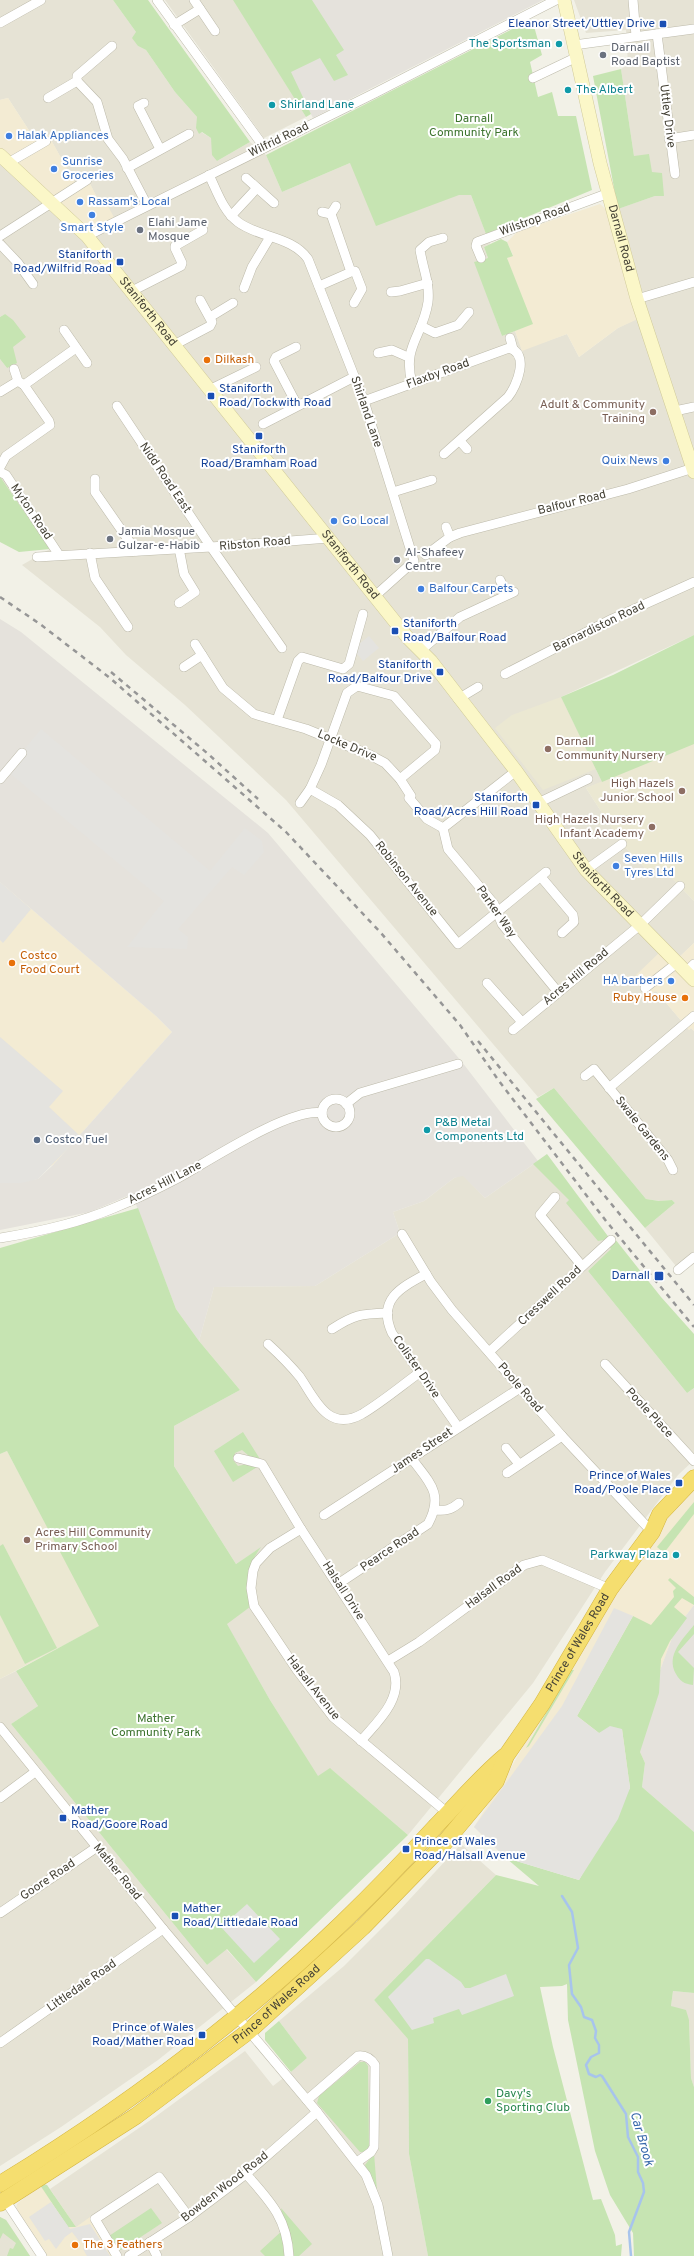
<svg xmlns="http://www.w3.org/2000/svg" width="694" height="2256" font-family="Overpass,sans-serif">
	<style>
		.residential { fill: #e6e3d5 }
		.commercial { fill: #f3ebd3 }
		.industrial { fill: #e5e2dc }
		.education { fill: #ebe8d2 }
		.green { fill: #c6e4b2 }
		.parking { fill: #e4e3df }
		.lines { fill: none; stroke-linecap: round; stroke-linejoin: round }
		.stream { stroke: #a7c4ec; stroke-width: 2.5 }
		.street-casing { stroke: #bdbaaa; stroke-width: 10 }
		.secondary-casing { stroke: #d0ca99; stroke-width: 14 }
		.highway-casing { stroke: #d4b540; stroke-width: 17 }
		.street { stroke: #fff; stroke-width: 9 }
		.secondary { stroke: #fbf7c8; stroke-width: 13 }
		.highway { stroke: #f5de6f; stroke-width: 16 }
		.rail { stroke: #969696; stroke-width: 2.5; stroke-dasharray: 5 5; stroke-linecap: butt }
		.transit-dot { fill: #1a4fb4; stroke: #fff; stroke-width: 1.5 }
		.culture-dot { fill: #0f9aa8; stroke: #fff; stroke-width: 1.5 }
		.worship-dot { fill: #6b7280; stroke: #fff; stroke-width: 1.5 }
		.shop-dot { fill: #3f7fe0; stroke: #fff; stroke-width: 1.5 }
		.food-dot { fill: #e8710a; stroke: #fff; stroke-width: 1.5 }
		.education-dot { fill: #8d6e63; stroke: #fff; stroke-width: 1.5 }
		.service-dot { fill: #5c6f8a; stroke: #fff; stroke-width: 1.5 }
		.leisure-dot { fill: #2e9e5b; stroke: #fff; stroke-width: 1.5 }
		.labels { text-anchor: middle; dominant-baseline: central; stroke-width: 4; stroke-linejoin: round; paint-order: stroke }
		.transit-label { font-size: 12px; fill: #164399; stroke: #fff; text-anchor: end }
		.culture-label { font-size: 12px; fill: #0d838f; stroke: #fff; text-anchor: start }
		.worship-label { font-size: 12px; fill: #5b616d; stroke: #fff; text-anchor: start }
		.street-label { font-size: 12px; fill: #454236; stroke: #fff }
		.park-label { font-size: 12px; fill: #3c732d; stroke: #fff }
		.shop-label { font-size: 12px; fill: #366cbe; stroke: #fff; text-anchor: start }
		.food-label { font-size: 12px; fill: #c56008; stroke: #fff; text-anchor: start }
		.education-label { font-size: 12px; fill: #785e54; stroke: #fff; text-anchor: end }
		.service-label { font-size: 12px; fill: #4e5e75; stroke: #fff; text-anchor: start }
		.leisure-label { font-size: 12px; fill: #27864d; stroke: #fff; text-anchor: start }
		.water-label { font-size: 13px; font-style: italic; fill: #3667aa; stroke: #fff }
	</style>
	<rect width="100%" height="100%" fill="#f2f1e7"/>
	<!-- residential -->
	<g class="residential">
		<path d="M0 0H113L136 32 138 46 146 50 175 92 197 117 199 134 201 132 211 138 217 161 250 142 266 155 282 192 350 163 459 194 471 195 490 244 484 247 488 258 475 262 502 336 515 331 522 350 567 334 579 357 618 328 638 318 609 212 655 196H664L652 172 634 156 621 69 628 65 626 30 586 33 574 0H694V635L561 697 602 782 586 788 622 844 648 871 659 865 694 901V943L675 961 651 994 656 991 689 1030 691 1028 694 1031V1263L692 1261 680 1271 645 1228 675 1203 672 1200 660 1201 646 1199 554 1088 538 1097 286 800 185 705 126 655 100 627 22 565 50 549 0 477V359L7 368 5 314 0 317V155L87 236 105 199 99 202 88 180 77 187 46 131 34 138 8 98 0 100Z"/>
		<path d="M165 0H234L306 117 264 138Z"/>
		<path d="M538 1161 612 1249 588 1271 687 1393 694 1388V1460L678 1475 605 1572 533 1683 408 1835 331 1769 318 1777 270 1700 226 1623 250 1607 248 1579 250 1564 260 1548 236 1564 174 1466V1426L240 1390 199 1341 214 1287 315 1286 400 1233 393 1212 424 1201 454 1178 463 1175 485 1198Z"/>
		<path d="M16 1671 38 1706 11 1724 207 1965 226 1949 256 1982 158 2060 61 2127 0 2166V1679Z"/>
		<path d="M461 1844 496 1875 374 2000 408 2038 409 2154 428 2256H115L76 2227 50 2189 155 2117 245 2051 273 2086 291 2072 307 2058 279 2021 344 1966 396 1914Z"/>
		<path d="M673 1991 694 1993V2087L691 2078 689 2020 671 2006Z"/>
		<path d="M0 2217 6 2220 30 2256H0Z"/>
	</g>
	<!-- commercial -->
	<g class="commercial">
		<path d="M8 98 34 138 46 131 77 186 88 180 99 201 104 199 116 221 87 236 0 155V100Z"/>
		<path d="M600 204 609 212 638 319 618 328 579 357 567 334 522 351 515 331 532 324 507 258 513 255 507 242 517 232Z"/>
		<path d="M0 882 156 1016 172 1032 53 1165 0 1183Z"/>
		<path d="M694 943V1031L691 1028 689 1030 656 991 651 994 636 975 663 949 675 961Z"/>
		<path d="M694 1479V1605L675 1630 645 1711 643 1773 506 1858 474 1827 512 1766 574 1657 650 1519Z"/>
		<path d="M46 2184 76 2227 90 2217 115 2256H45L16 2210 17 2204 40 2185Z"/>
	</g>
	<!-- industrial -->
	<g class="industrial">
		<path d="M302 0H543L313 118 265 25Z"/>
		<path d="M0 619 21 632 268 833 462 1062 538 1161 485 1198 463 1176 454 1178 424 1201 393 1212 400 1233 315 1286 214 1287 199 1341 176 1309 132 1194 90 1212 0 1230V1183L38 1179 53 1165 172 1032 156 1016 0 882Z"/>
		<path d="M694 1605V1832L642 1787 645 1763 640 1752 645 1711 675 1630Z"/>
	</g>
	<!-- education -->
	<g class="education">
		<path d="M561 697 596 769 543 790 495 728 512 715Z"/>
		<path d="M693 743 694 744V901L659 865 648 871 622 844 586 788Z"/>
		<path d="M7 1451 100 1626 0 1679V1454Z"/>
	</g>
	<!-- green -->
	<g class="green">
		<path d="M113 0H148L250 142 217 161 212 155 211 138 202 132 199 134 196 128 197 117 175 92 146 50 138 46 132 38 136 32Z"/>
		<path d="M233 0H312L344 50 336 55 348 75 334 81 320 58 291 72 311 114 306 117Z"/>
		<path d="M532 19 542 55 530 62 538 97 552 92 558 116H576L592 190 486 234 471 195H459L376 226 350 163 282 192 266 155Z"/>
		<path d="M621 69 634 156 649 154 652 172 662 173 664 196H655L618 209 593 76Z"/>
		<path d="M501 239 507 242 513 256 507 258 533 324 502 336 474 262 488 258 484 247Z"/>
		<path d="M5 314 13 320 26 337 13 347 17 363 7 368 0 359V317Z"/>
		<path d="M0 477 1 478 50 549 19 552 0 542Z"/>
		<path d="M694 635V744L602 782 561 697 613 675Z"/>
		<path d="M554 1088 646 1199 659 1201 672 1200 675 1203 645 1228 536 1099Z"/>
		<path d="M547 1154 610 1239 598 1241 566 1203 569 1200 533 1164Z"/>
		<path d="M138 1208 176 1309 199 1341 240 1390 174 1426V1466L236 1564 261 1547C244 1572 247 1578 250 1607L227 1624 270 1700 318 1776 330 1768 408 1835 256 1982 227 1949 207 1965 11 1724 38 1706 16 1671 99 1626 7 1451 0 1454V1248Z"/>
		<path d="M615 1239 661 1297 694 1334V1388L687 1393 588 1271 611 1249 609 1246Z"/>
		<path d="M243 1432 260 1459 249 1456 242 1450 235 1453 233 1460 238 1466 247 1464 257 1467 233 1482 214 1451Z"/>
		<path d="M694 1502V1514L664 1553 657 1547Z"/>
		<path d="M3 1544 57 1648 25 1664 0 1615V1546Z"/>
		<path d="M670 1578 694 1597V1605L682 1598 674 1607 687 1618 670 1641 661 1659 659 1693 640 1752 645 1763 642 1787 694 1832V1993L673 1991 671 2006 686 2010 689 2020 691 2078 694 2087V2256H634L633 2233 610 2195 595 2151 568 2020 567 1984 562 1986 540 1987 553 2047 593 2200 601 2199 615 2235 616 2246 622 2244 621 2256H428L409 2154 408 2039 374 2000 496 1875 539 1886 506 1858 579 1880 630 1788 622 1729 599 1733 577 1716 633 1616 651 1625 674 1597 673 1591 676 1588 668 1580Z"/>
		<path d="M694 1625V1634L678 1652 694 1668 693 1685C684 1684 680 1681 676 1674 665 1655 684 1638 694 1625Z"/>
		<path d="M571 1670H574L529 1746 526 1748Z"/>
		<path d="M279 2021 307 2058 291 2072 265 2040V2033Z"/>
		<path d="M360 2062H365L368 2066 369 2146 365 2152H360L317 2103 319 2096Z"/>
		<path d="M374 2153 377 2191 365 2165Z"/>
		<path d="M42 2184 47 2185 76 2227H68L40 2185Z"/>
		<path d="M151 2208 162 2223 121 2250 117 2248 109 2236Z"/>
		<path d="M281 2208 312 2244 299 2256H265L260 2251 284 2229Z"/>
		<path d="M0 2217 6 2220 30 2256H7L10 2248 13 2249 16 2243 3 2233 0 2239Z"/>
	</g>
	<!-- parking -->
	<g class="parking">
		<path d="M369 636 379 648 363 661 353 649Z"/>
		<path d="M41 729 210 871 245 828 262 841 264 852 244 875 232 867 178 929 188 937 187 949 127 947 164 901 7 771Z"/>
		<path d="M0 882 31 909 3 943 0 940Z"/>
		<path d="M0 1037 63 1091 49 1107 80 1136 38 1179 21 1183H0Z"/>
		<path d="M614 1608 633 1616 577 1716 599 1733 610 1726 622 1729 630 1788 618 1819 579 1880 506 1858 474 1827 562 1706Z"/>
		<path d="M247 1904 280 1939 254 1963 221 1927Z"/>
		<path d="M426 1959H429L461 1982 465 1988H470L506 1974 514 1996 462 2015 459 2009 433 2018 434 2023 412 2030 388 1997Z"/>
		<path d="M51 2202 70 2229 90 2224 110 2256H87L83 2249 86 2247 81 2240 79 2241 72 2232 65 2237 56 2249 49 2239 45 2241 29 2217Z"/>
	</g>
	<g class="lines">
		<!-- stream -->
		<path class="stream" d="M562 1896 572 1912 578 1948 569 1965 572 1994 581 2007 584 2017 592 2020 596 2031 595 2038 599 2045V2053L591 2057 586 2065 589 2074 596 2077 600 2075 602 2076 626 2114 628 2137 638 2157V2172L643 2183 644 2192 629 2232 631 2256"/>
		<defs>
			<g id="street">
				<path d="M157 0 264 147"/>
				<path d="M194 0 215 31"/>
				<path d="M633 0 636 36"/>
				<path d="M0 23 41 0"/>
				<path d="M174 25 200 9"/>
				<path d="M657 34 675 174"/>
				<path d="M574 45 694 29"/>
				<path d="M533 78 577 57"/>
				<path d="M77 81 97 102 108 139 123 159 147 205"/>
				<path d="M48 98 77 81V76L112 46"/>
				<path d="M144 103 138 106 160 149"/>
				<path d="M669 139 694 135"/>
				<path d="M8 163 46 141"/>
				<path d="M127 168 189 134"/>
				<path d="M209 175C217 191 223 211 238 222 259 238 292 236 308 259L364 401 414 561 375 596"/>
				<path d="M246 178 274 203"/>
				<path d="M322 212 331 214 336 206"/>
				<path d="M231 216 257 188"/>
				<path d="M0 236 87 180"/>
				<path d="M87 236 375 93 556 0"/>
				<path d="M0 244 18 263 33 284"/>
				<path d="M481 258 476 246 477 242 609 193"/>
				<path d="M319 286 351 272 331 214"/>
				<path d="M244 288 252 267 270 237"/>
				<path d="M132 291 181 266 182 263 175 248V246L203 230"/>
				<path d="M391 292 400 291 428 283"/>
				<path d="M637 299 694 282"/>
				<path d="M354 303 362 289 355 271"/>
				<path d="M210 317 233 303"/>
				<path d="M421 326 435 333 458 325 469 312"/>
				<path d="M64 330 87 363"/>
				<path d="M510 338 513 349"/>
				<path d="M174 345 210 326 212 322 200 300"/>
				<path d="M296 347 276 357 274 361 297 405"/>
				<path d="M378 353 392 350 408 357"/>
				<path d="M412 383C402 346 423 336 428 302 430 283 423 269 420 250L429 242 443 238"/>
				<path d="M24 385 76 348"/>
				<path d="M209 390 256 367"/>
				<path d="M0 392 18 381"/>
				<path d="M364 401 509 348C530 353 517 386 508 397L444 454"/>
				<path d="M117 406 211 547 282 648"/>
				<path d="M675 411 694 407"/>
				<path d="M263 424 354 377"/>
				<path d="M460 441 467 449"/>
				<path d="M0 467 6 456 50 425 49 421 24 385 18 381 14 369"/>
				<path d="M0 472 6 475 59 555"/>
				<path d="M95 479V492L136 551"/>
				<path d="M393 492 432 480"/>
				<path d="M446 527 450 537"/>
				<path d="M90 553 95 578 128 627"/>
				<path d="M426 555 450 537 460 533 628 489 693 468"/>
				<path d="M37 557 211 547 329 538"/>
				<path d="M500 580 507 594"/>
				<path d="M179 603 195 592 184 574 179 548"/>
				<path d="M195 644 202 655"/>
				<path d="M420 651 460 617 514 592"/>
				<path d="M184 667 202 655 223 688 254 714 306 729 370 755 385 763 400 779 411 796 409 798 427 819 443 828 516 771"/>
				<path d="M505 674 612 619 694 582"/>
				<path d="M458 699 478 687"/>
				<path d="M277 720 298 661 302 657 343 669 349 664 363 614"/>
				<path d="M0 779 22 753"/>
				<path d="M400 779 435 750 436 744 394 696 357 686 347 693 321 765 310 789 338 805 370 835 458 944 546 872"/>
				<path d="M540 802 588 779"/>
				<path d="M300 803 310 789"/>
				<path d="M443 828 448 849 494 904 502 924 558 992"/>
				<path d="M586 870 622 844"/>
				<path d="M541 877 573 915 574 922 562 933"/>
				<path d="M686 972 694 964"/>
				<path d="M487 983 522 1022"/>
				<path d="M645 988 677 963"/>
				<path d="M513 1030 640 925 680 886"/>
				<path d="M585 1076 594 1069 668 1160 673 1170"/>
				<path d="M609 1088 694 1016"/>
				<circle cx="336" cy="1113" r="14"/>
				<path d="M346 1104 360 1093 458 1064"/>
				<path d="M555 1197 540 1215 582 1266"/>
				<path d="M402 1234 431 1282 452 1310 562 1436 652 1532"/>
				<path d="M0 1238C38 1232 79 1223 114 1208 136 1199 157 1189 178 1178 209 1161 290 1107 322 1113"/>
				<path d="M678 1270 694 1257"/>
				<path d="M426 1274C400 1288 377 1300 392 1333L458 1427"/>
				<path d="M332 1329C355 1314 361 1314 388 1313"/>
				<path d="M268 1344C279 1354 290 1365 300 1377 315 1399 328 1433 362 1414 382 1402 401 1386 419 1373"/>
				<path d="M489 1352 611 1240"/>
				<path d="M605 1364 694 1461"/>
				<path d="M506 1448 519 1464"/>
				<path d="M238 1458 262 1464 301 1529 394 1672C403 1699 377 1722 361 1741"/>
				<path d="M507 1473 562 1436"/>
				<path d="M435 1510C445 1511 451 1510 459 1503"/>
				<path d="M324 1515 520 1388"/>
				<path d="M301 1529 270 1548 256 1563 253 1571 251 1588 254 1606 297 1670 333 1717 450 1815"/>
				<path d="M338 1584 428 1524C444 1494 430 1483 412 1459"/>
				<path d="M388 1661 419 1642 524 1565 542 1560 610 1589"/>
				<path d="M0 1727 163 1929 317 2112 366 2175 378 2205 388 2256"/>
				<path d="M0 1798 35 1772"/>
				<path d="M0 1913 97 1847"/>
				<path d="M0 2043 163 1929"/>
				<path d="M307 2100 358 2056C366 2055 371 2059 375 2065L374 2147 371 2152 357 2162"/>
				<path d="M246 2174C270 2201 287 2218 289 2256"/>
				<path d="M5 2200 42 2256"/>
				<path d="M150 2242 157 2256"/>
				<path d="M117 2256 95 2219 159 2177 189 2217"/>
				<path d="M129 2256 189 2217 246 2174 317 2112"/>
			</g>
			<g id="secondary">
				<path id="s1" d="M564 0 600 163 637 299 694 472"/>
				<path id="s2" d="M0 155 87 236 408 638 431 661 516 771 586 870 694 980"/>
			</g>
			<g id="highway">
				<path d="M0 2184C123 2109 238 2023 342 1923 374 1892 405 1860 435 1827 458 1803 479 1778 505 1756"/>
				<path id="s3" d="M0 2203 136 2116 249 2031 363 1927 440 1848 496 1781 506 1756 542 1704 610 1589 652 1532 660 1514 694 1478"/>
			</g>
		</defs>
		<!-- street casing -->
		<use href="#street" class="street-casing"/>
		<!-- secondary casing -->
		<use href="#secondary" class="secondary-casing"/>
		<!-- highway casing -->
		<use href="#highway" class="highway-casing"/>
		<!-- street -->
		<use href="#street" class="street"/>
		<!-- secondary -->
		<use href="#secondary" class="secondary"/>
		<!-- highway -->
		<use href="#highway" class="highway"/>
		<!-- rail -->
		<g class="rail">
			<path d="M0 597 40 624 110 678 286 832 381 933 460 1025 499 1081 606 1221 694 1327"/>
			<path d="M111 672 207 753 258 799"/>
			<path d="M478 1041 694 1305"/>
		</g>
	</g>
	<!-- markers -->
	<g class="transit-dot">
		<rect x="659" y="20" width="8" height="8" rx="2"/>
		<rect x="116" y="258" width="8" height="8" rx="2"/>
		<rect x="207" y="392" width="8" height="8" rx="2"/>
		<rect x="255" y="432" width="8" height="8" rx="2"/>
		<rect x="391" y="627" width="8" height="8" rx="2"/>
		<rect x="436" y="668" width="8" height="8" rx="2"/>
		<rect x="532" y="801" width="8" height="8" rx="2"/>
		<rect x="654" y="1271" width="10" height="10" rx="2"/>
		<rect x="675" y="1479" width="8" height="8" rx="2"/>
		<rect x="59" y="1814" width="8" height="8" rx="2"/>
		<rect x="402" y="1845" width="8" height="8" rx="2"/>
		<rect x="171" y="1912" width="8" height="8" rx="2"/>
		<rect x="198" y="2031" width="8" height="8" rx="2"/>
	</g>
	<g class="culture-dot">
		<circle cx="559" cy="44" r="4"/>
		<circle cx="568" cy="90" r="4"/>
		<circle cx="272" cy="105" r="4"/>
		<circle cx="427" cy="1130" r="4"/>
		<circle cx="676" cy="1555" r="4"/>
	</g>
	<g class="worship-dot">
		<circle cx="603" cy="55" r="4"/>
		<circle cx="140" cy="230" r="4"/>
		<circle cx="110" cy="539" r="4"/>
		<circle cx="397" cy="560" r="4"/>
	</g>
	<g class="shop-dot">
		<circle cx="9" cy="136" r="4"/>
		<circle cx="54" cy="169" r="4"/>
		<circle cx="80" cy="202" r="4"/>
		<circle cx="92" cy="215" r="4"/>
		<circle cx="666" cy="461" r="4"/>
		<circle cx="334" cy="521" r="4"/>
		<circle cx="421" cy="589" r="4"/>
		<circle cx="616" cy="866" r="4"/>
		<circle cx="671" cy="981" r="4"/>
	</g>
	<g class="food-dot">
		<circle cx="207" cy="360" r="4"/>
		<circle cx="12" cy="963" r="4"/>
		<circle cx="685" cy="998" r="4"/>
		<circle cx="75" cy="2245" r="4"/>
	</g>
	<g class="education-dot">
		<circle cx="653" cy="412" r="4"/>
		<circle cx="548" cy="749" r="4"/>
		<circle cx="682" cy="791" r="4"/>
		<circle cx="652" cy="827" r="4"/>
		<circle cx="27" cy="1540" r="4"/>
	</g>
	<circle class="service-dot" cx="37" cy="1140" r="4"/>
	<circle class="leisure-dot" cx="488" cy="2101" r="4"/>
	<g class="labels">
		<!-- transit labels -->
		<g class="transit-label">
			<text x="655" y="24">Eleanor Street/Uttley Drive</text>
			<text x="112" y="255">Staniforth<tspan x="112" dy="14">Road/Wilfrid Road</tspan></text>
			<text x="219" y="389" text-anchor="start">Staniforth<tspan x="219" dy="14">Road/Tockwith Road</tspan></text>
			<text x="259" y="450" text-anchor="middle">Staniforth<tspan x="259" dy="14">Road/Bramham Road</tspan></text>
			<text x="403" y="624" text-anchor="start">Staniforth<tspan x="403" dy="14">Road/Balfour Road</tspan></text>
			<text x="432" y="665">Staniforth<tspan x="432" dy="14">Road/Balfour Drive</tspan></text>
			<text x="528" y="798">Staniforth<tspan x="528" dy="14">Road/Acres Hill Road</tspan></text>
			<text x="650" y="1276">Darnall</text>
			<text x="671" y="1476">Prince of Wales<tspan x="671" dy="14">Road/Poole Place</tspan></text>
			<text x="71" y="1811" text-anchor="start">Mather<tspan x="71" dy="14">Road/Goore Road</tspan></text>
			<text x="414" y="1842" text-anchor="start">Prince of Wales<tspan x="414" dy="14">Road/Halsall Avenue</tspan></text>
			<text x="183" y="1909" text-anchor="start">Mather<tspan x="183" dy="14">Road/Littledale Road</tspan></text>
			<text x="194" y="2028">Prince of Wales<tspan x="194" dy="14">Road/Mather Road</tspan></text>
		</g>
		<!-- culture labels -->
		<g class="culture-label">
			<text x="551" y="44" text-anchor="end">The Sportsman</text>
			<text x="576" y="90">The Albert</text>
			<text x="280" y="105">Shirland Lane</text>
			<text x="435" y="1123">P&amp;B Metal<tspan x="435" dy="14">Components Ltd</tspan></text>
			<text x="668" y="1555" text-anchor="end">Parkway Plaza</text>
		</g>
		<!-- worship labels -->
		<g class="worship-label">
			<text x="611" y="48">Darnall<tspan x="611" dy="14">Road Baptist</tspan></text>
			<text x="148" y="223">Elahi Jame<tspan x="148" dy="14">Mosque</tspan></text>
			<text x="118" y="532">Jamia Mosque<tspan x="118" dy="14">Gulzar-e-Habib</tspan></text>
			<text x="405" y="553">Al-Shafeey<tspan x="405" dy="14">Centre</tspan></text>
		</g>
		<!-- street labels -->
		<g class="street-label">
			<text transform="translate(667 116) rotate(83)">Uttley Drive</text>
			<text transform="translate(279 140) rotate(-26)">Wilfrid Road</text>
			<text transform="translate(535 220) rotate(-20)">Wilstrop Road</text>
			<text stroke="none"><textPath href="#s1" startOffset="245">Darnall Road</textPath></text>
			<text stroke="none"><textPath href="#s2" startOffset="216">Staniforth Road</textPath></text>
			<text transform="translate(438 374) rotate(-20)">Flaxby Road</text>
			<text transform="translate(366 412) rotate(71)">Shirland Lane</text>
			<text transform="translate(165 478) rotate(56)">Nidd Road East</text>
			<text transform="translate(572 503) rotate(-14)">Balfour Road</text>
			<text transform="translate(31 512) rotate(56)">Myton Road</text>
			<text transform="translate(255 544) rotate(-5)">Ribston Road</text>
			<text stroke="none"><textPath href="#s2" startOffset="540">Staniforth Road</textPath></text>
			<text transform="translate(599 627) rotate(-26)">Barnardiston Road</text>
			<text transform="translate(347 746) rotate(23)">Locke Drive</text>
			<text transform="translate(406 879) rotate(51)">Robinson Avenue</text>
			<text stroke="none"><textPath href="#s2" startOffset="948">Staniforth Road</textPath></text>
			<text transform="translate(496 912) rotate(55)">Parker Way</text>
			<text transform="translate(576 977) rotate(-40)">Acres Hill Road</text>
			<text transform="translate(642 1129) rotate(51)">Swale Gardens</text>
			<text transform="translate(165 1183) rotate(-27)">Acres Hill Lane</text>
			<text transform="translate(550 1296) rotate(-43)">Cresswell Road</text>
			<text transform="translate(416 1367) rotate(55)">Colister Drive</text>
			<text transform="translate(520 1388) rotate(49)">Poole Road</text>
			<text transform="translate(649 1413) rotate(47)">Poole Place</text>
			<text transform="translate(422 1451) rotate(-34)">James Street</text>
			<text transform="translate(390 1550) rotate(-34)">Pearce Road</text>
			<text transform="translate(494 1587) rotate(-36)">Halsall Road</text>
			<text transform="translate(343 1591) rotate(57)">Halsall Drive</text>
			<text stroke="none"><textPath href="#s3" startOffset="816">Prince of Wales Road</textPath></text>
			<text transform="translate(313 1688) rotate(52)">Halsall Avenue</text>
			<text transform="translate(117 1872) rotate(51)">Mather Road</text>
			<text transform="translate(48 1880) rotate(-34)">Goore Road</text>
			<text transform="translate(82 1986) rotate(-35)">Littledale Road</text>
			<text stroke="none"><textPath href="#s3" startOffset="341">Prince of Wales Road</textPath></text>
			<text transform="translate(225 2187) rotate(-38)">Bowden Wood Road</text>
		</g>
		<!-- park labels -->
		<g class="park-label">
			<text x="474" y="119">Darnall<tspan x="474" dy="14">Community Park</tspan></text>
			<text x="156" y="1719">Mather<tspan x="156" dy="14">Community Park</tspan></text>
		</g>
		<!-- shop labels -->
		<g class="shop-label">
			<text x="17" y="136">Halak Appliances</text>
			<text x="62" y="162">Sunrise<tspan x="62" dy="14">Groceries</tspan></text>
			<text x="88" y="202">Rassam's Local</text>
			<text x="92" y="228" text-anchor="middle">Smart Style</text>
			<text x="658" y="461" text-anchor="end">Quix News</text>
			<text x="342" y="521">Go Local</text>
			<text x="429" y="589">Balfour Carpets</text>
			<text x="624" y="859">Seven Hills<tspan x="624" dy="14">Tyres Ltd</tspan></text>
			<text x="663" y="981" text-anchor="end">HA barbers</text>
		</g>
		<!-- food labels -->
		<g class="food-label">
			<text x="215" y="360">Dilkash</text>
			<text x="20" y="956">Costco<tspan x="20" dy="14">Food Court</tspan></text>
			<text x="677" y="998" text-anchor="end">Ruby House</text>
			<text x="83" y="2245">The 3 Feathers</text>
		</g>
		<!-- education labels -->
		<g class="education-label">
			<text x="645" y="405">Adult &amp; Community<tspan x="645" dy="14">Training</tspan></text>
			<text x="556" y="742" text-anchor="start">Darnall<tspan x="556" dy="14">Community Nursery</tspan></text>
			<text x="674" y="784">High Hazels<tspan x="674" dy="14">Junior School</tspan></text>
			<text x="644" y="820">High Hazels Nursery<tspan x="644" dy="14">Infant Academy</tspan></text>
			<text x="35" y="1533" text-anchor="start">Acres Hill Community<tspan x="35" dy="14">Primary School</tspan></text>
		</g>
		<!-- service labels -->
		<g class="service-label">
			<text x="45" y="1140">Costco Fuel</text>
		</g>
		<!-- leisure labels -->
		<g class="leisure-label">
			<text x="496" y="2094">Davy's<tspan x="496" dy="14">Sporting Club</tspan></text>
		</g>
		<!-- water labels -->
		<g class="water-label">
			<text transform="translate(641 2139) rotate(74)">Car Brook</text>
		</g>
	</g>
</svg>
